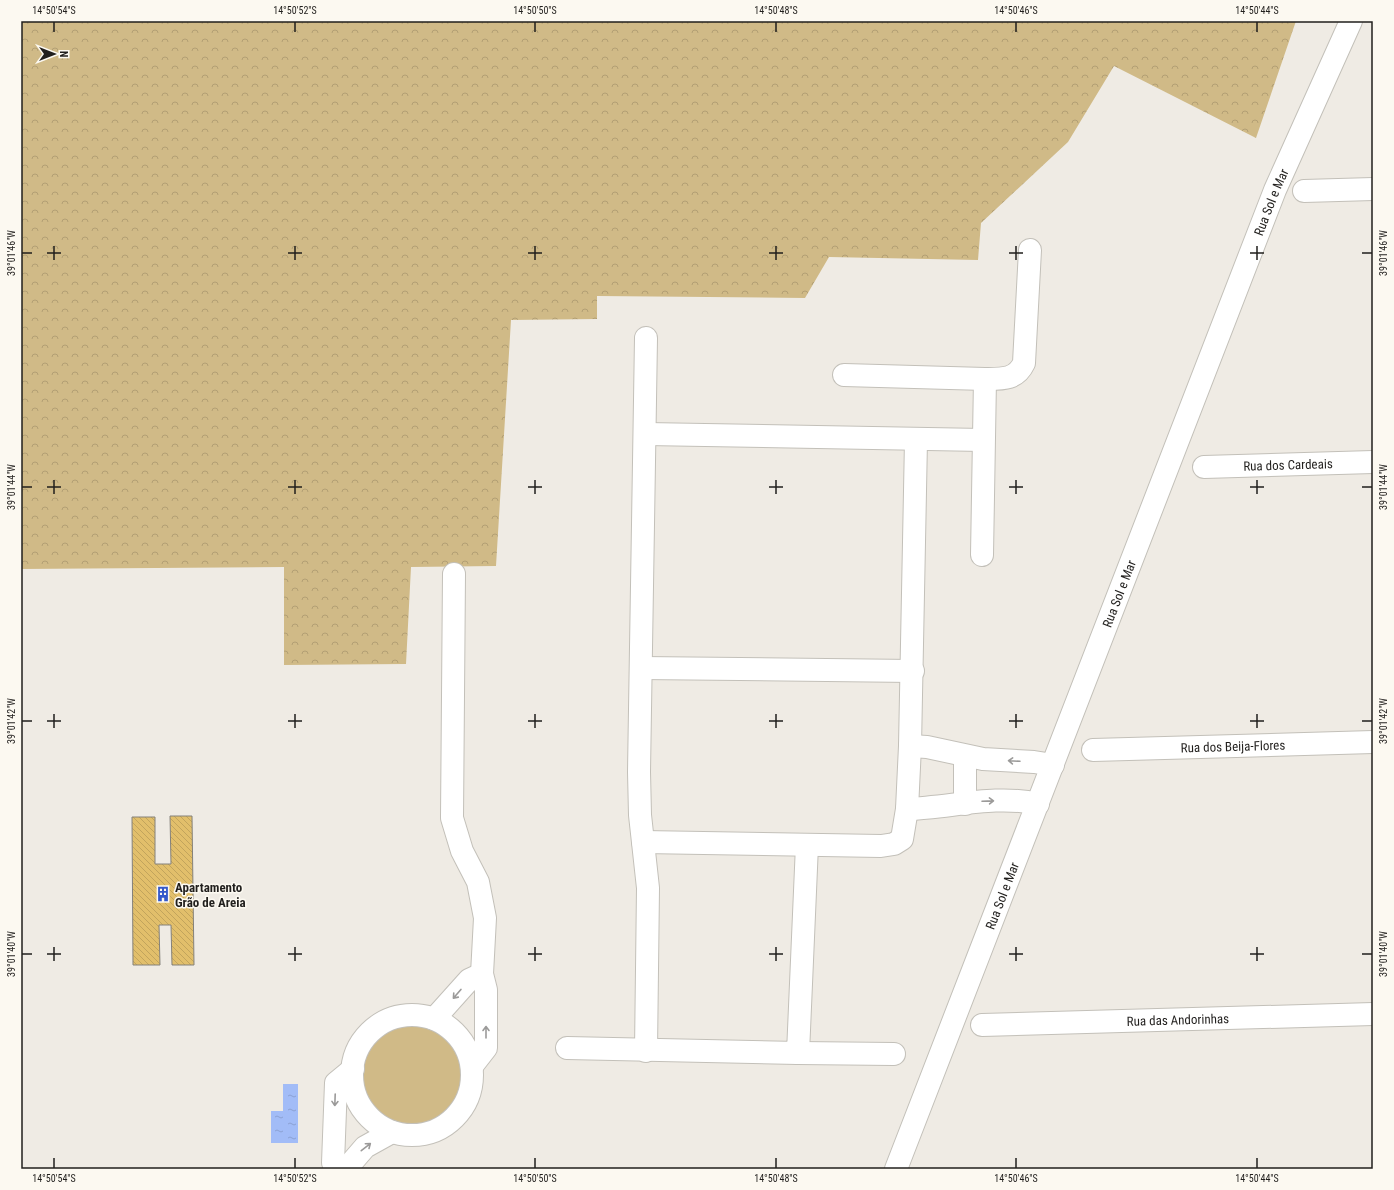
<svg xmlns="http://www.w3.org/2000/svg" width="1394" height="1190" font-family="'Roboto Condensed',sans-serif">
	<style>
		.forest { fill: url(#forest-crowns) }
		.park { fill: #d0ba87 }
		.water { fill: url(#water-ripples) }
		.building { fill: url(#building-back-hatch); stroke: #84817a }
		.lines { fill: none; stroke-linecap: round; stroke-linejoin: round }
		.street-casing { stroke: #c3c0b9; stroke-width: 24 }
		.street { stroke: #fff; stroke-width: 22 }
		.oneway { stroke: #9b9a99 }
		.ticks { fill: none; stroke: #211f1d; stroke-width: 1.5 }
		.labels { text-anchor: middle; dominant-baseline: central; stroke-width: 3; stroke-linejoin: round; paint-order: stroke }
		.street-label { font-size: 13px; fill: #211f1d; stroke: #fcf9f1 }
		.poi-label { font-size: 13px; font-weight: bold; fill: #211f1d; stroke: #fcf9f1; text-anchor: start }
		.neatline { fill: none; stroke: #211f1d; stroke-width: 1.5 }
		.ticks-label { font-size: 10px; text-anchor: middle; fill: #211f1d }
	</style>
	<defs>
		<pattern id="forest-crowns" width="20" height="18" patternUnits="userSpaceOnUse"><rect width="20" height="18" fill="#d0ba87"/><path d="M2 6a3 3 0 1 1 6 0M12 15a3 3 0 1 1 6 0" fill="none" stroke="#b29f74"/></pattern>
		<pattern id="water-ripples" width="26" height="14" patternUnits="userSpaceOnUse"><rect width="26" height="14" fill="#a2bcf7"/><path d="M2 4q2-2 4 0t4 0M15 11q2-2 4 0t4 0" fill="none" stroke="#8ba1d3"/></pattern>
		<pattern id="building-back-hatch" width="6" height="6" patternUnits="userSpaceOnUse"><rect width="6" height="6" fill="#e2bf6b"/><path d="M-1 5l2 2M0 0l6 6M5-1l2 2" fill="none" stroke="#c2a45c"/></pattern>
	</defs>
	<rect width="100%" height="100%" fill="#efebe4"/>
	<!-- forest -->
	<path class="forest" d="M21 21H1296L1256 138 1114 66 1068 142 981 223 978 260 829 257 805 298 597 296V319L511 320 496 566 411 567 406 664 284 665V567L21 569Z"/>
	<!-- park -->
	<circle class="park" cx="413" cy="1075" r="50"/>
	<!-- water -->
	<path class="water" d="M283 1084H298V1143H271V1111H283Z"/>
	<!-- building -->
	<path class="building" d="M170 816H192L194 965H172L171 925H159L160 965H133L132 817H155V864H171Z"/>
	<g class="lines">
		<defs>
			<g id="street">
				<path d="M1304 191 1373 189"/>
				<path d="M646 338 639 772 640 815 648 888 646 1051"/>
				<path d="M844 375 985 379C1002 379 1016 380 1024 363L1030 250"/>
				<path d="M646 434 983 440"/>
				<path id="s1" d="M1204 467 1373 462"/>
				<path d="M982 555 985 379"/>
				<path d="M454 574 452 818 462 851 478 882 485 918 482 974 486 990V1048L472 1066"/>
				<path d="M641 668 913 671"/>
				<path d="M910 746 927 747 983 759 1034 762 1053 765"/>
				<path id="s2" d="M1093 750 1373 742"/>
				<path d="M965 804V756"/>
				<path d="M907 809C950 808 995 794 1038 804"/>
				<path d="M643 842 881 846 894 844 902 839 907 809 910 746 916 440"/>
				<circle cx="412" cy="1075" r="60"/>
				<path d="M434 1019 469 980 482 974"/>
				<path id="s3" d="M982 1025 1373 1014"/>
				<path d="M567 1048 798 1053 807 845"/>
				<path d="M798 1053 894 1054"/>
				<path d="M336 1169 333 1163 336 1083 353 1069"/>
				<path d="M346 1169 365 1147 392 1132"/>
				<path id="s4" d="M896 1169 1275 190 1351 21"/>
			</g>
		</defs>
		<!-- street casing -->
		<use href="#street" class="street-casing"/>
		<!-- street -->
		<use href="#street" class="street"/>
	</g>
	<!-- one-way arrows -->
	<defs><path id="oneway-shaft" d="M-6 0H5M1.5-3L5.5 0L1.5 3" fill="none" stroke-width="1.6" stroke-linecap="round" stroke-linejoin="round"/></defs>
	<g class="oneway">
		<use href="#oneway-shaft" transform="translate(1014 761) rotate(-177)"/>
		<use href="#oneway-shaft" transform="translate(988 801) rotate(-2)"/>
		<use href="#oneway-shaft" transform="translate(457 994) rotate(131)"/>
		<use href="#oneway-shaft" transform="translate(486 1032) rotate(-90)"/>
		<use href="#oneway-shaft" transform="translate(335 1100) rotate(92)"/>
		<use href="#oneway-shaft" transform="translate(366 1147) rotate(-38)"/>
	</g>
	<!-- ticks -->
	<path class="ticks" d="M54 22V32M295 22V32M535 22V32M776 22V32M1016 22V32M1257 22V32M54 246V260M295 246V260M535 246V260M776 246V260M1016 246V260M1257 246V260M22 253H32M47 253H61M288 253H302M528 253H542M769 253H783M1009 253H1023M1250 253H1264M1362 253H1372M54 480V494M295 480V494M535 480V494M776 480V494M1016 480V494M1257 480V494M22 487H32M47 487H61M288 487H302M528 487H542M769 487H783M1009 487H1023M1250 487H1264M1362 487H1372M54 714V728M295 714V728M535 714V728M776 714V728M1016 714V728M1257 714V728M22 721H32M47 721H61M288 721H302M528 721H542M769 721H783M1009 721H1023M1250 721H1264M1362 721H1372M54 947V961M295 947V961M535 947V961M776 947V961M1016 947V961M1257 947V961M22 954H32M47 954H61M288 954H302M528 954H542M769 954H783M1009 954H1023M1250 954H1264M1362 954H1372M54 1158V1168M295 1158V1168M535 1158V1168M776 1158V1168M1016 1158V1168M1257 1158V1168"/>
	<!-- icons -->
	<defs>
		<symbol id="building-bare" viewBox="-9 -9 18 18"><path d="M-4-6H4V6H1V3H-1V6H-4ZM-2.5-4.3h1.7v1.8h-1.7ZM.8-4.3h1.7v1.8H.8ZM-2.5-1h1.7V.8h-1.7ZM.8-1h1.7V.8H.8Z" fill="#3459ca" stroke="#fcf9f1" stroke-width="2.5" paint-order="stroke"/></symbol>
	</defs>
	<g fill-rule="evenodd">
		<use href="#building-bare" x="152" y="883" width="22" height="22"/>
	</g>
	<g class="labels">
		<!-- street labels -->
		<g class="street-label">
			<text stroke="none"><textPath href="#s4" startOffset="1037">Rua Sol e Mar</textPath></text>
			<text stroke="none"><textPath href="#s1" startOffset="84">Rua dos Cardeais</textPath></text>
			<text stroke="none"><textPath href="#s4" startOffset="617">Rua Sol e Mar</textPath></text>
			<text stroke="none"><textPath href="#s2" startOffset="140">Rua dos Beija-Flores</textPath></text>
			<text stroke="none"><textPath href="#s4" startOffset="293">Rua Sol e Mar</textPath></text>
			<text stroke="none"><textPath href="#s3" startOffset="196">Rua das Andorinhas</textPath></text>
		</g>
		<!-- poi labels -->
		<g class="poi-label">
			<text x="175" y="887">Apartamento<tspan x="175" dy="15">Grão de Areia</tspan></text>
		</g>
	</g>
	<!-- border -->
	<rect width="1394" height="1190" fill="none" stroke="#fcf9f1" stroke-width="44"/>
	<!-- north arrow -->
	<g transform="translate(54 54) rotate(90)" stroke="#fcf9f1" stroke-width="3" paint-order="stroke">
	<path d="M0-3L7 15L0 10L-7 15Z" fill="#211f1d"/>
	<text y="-6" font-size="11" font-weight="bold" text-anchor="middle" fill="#211f1d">N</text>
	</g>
	<rect x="22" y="22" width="1350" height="1146" class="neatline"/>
	<g class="ticks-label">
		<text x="54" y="14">14°50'54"S</text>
		<text x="295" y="14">14°50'52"S</text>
		<text x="535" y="14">14°50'50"S</text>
		<text x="776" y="14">14°50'48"S</text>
		<text x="1016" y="14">14°50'46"S</text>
		<text x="1257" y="14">14°50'44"S</text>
		<text transform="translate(1383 253) rotate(-90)" y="4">39°01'46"W</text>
		<text transform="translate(11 253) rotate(-90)" y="4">39°01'46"W</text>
		<text transform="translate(1383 487) rotate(-90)" y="4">39°01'44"W</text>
		<text transform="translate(11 487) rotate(-90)" y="4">39°01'44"W</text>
		<text transform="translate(1383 721) rotate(-90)" y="4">39°01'42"W</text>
		<text transform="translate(11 721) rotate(-90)" y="4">39°01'42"W</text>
		<text transform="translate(1383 954) rotate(-90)" y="4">39°01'40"W</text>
		<text transform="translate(11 954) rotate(-90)" y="4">39°01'40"W</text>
		<text x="54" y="1182">14°50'54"S</text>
		<text x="295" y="1182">14°50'52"S</text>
		<text x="535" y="1182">14°50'50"S</text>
		<text x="776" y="1182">14°50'48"S</text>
		<text x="1016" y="1182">14°50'46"S</text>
		<text x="1257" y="1182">14°50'44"S</text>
	</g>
</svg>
